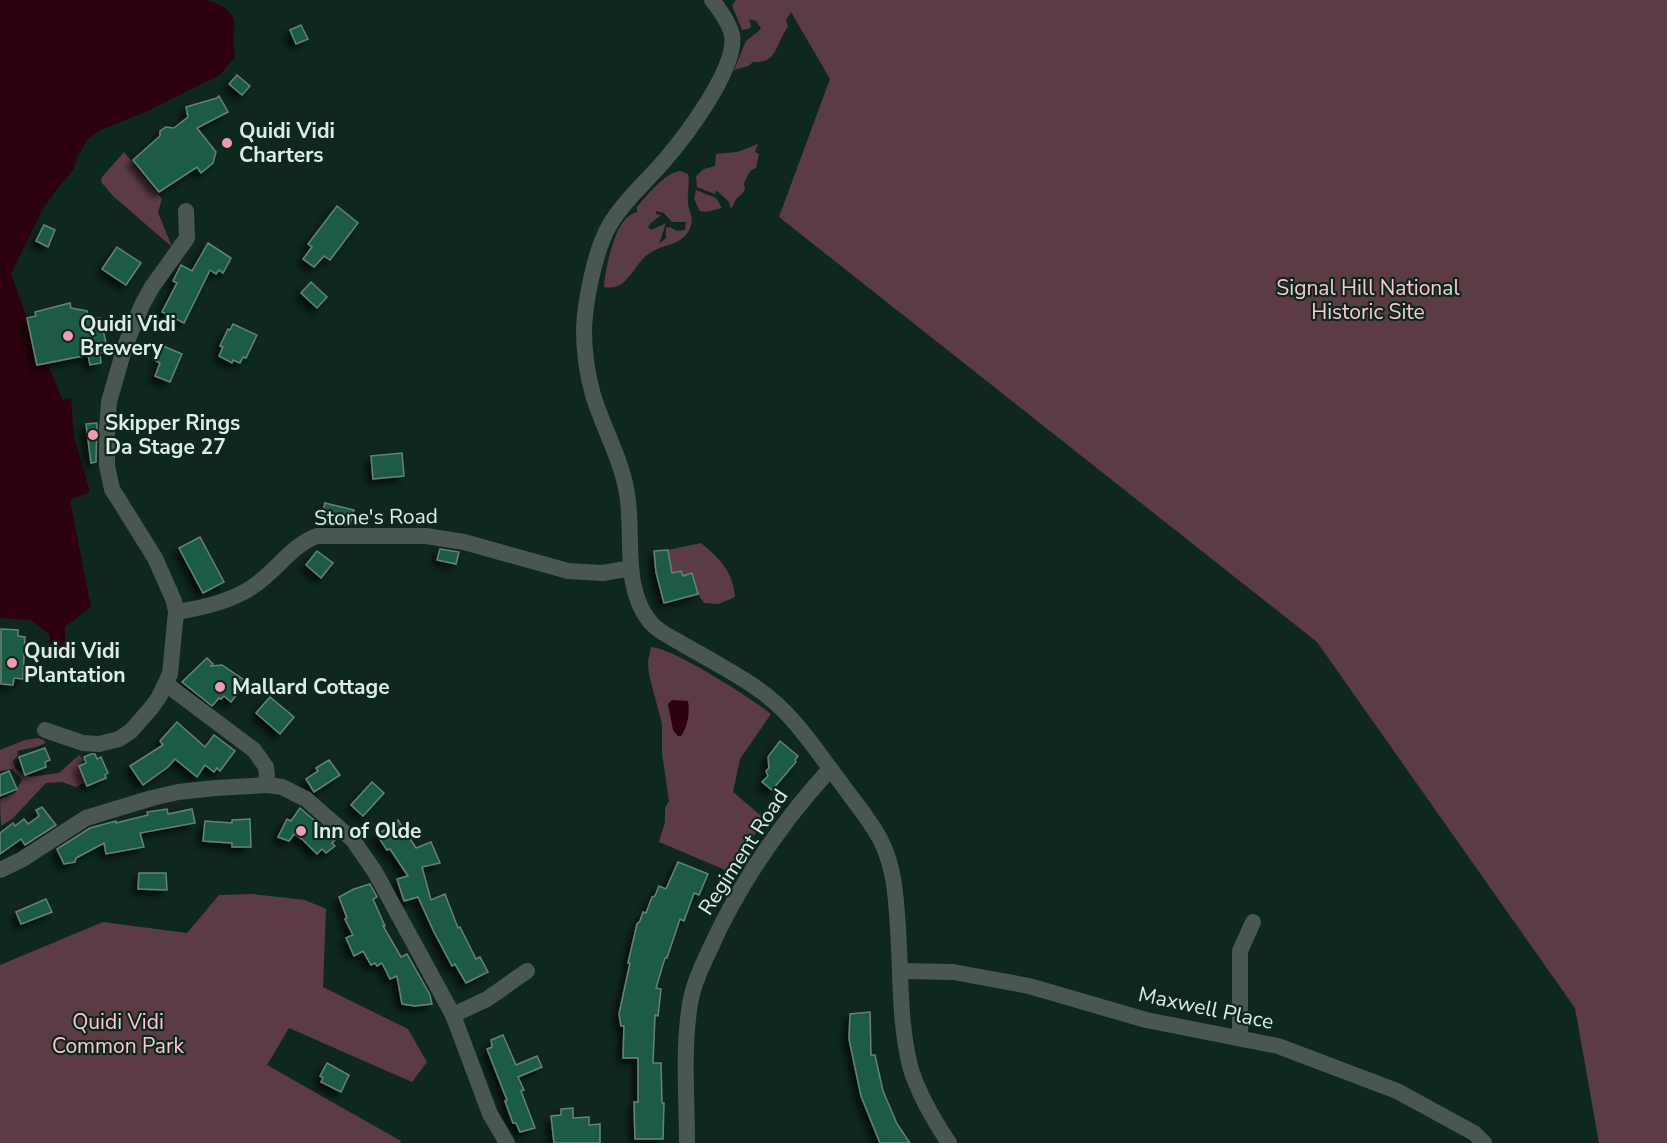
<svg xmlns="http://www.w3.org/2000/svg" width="1667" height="1143" font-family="'Nunito Sans',sans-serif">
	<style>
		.green { fill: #5b3c44; fill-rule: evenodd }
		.water { fill: #2d0111 }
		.building { fill: #1d5c46; stroke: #668275; stroke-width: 1.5; filter: url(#shadow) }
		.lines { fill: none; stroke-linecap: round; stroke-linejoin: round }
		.minor { stroke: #4a5650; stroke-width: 16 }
		.poi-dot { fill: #f29ab0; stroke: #0e281e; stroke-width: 2 }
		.labels { text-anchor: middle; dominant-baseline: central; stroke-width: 4.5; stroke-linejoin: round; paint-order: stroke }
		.poi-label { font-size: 21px; font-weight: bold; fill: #ddece5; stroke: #0e281e; text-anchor: start }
		.park-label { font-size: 21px; fill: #fcc6d2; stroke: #0e281e }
		.street-label { font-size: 21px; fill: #ddece5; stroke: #0e281e }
	</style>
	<defs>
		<filter id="shadow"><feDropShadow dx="-5.5" dy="5.5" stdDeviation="3" flood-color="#0009"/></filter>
	</defs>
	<rect width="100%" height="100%" fill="#0e281e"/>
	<!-- green -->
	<g class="green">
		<path d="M736 0H1667V1143H1599L1575 1008 1317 642 779 217 830 79 791 12 786 20 788 27C775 44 778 64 753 62L748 66 734 70 746 41 761 29 756 21 749 19 751 27 748 29 742 30 732 5Z"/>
		<path d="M758 144 755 152 759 154 756 168 750 171 744 183 745 189 742 194 736 199 731 209 729 202 716 190 715 194 697 187 696 176 704 169 715 166 716 154 737 152Z"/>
		<path d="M124 152 162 199 158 212 172 247 113 196 101 182 102 177Z"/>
		<path d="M680 171 688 174C690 184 687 193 688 203 688 210 694 218 691 225 685 246 665 243 650 253 633 263 629 292 604 287 605 270 614 226 629 216 631 214 634 213 637 212V207C646 196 666 172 680 171ZM656 211 664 213 672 222H686L685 230 677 231 670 227 666 228V238L659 244 666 223 651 230 648 227 651 223 661 215 656 214Z"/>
		<path d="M696 190 716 198 722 208 706 212 700 211 694 199Z"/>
		<path d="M701 543C719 558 733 571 735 597L719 604 704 603 698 594 692 574 683 576 681 571 672 573 668 550Z"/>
		<path d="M651 647C673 648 753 699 771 714L740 759 733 792 765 819 730 872 659 842 665 822V808L669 801 662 753V724L649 675 648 661Z"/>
		<path d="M38 738 44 740 45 743C37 748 27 748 17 751L18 755 13 761 16 769 29 777 59 773 79 755 84 760 79 766 86 782 76 787 62 782 46 783 12 819 1 826 0 799 15 793 22 780 12 769 0 771V750L25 740Z"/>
		<path d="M251 894 305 900 326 909 323 987 408 1029 427 1062 412 1082 289 1028 267 1065 401 1141 400 1143H0V965L103 922 187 933 219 895Z"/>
	</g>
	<!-- water -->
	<g class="water">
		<path d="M0 0H207C248 14 229 24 235 57L220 75 150 110 101 130 87 140 76 160 74 169 57 189 43 209 11 274 27 318 37 365 47 363 63 400 71 398 74 436 90 492 70 500 91 607 65 627V647L50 645 49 634 30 620 0 618Z"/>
		<path d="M672 700 688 701C690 712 688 727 681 736H678L673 730 668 704Z"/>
	</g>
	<!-- building -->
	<g class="building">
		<path d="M301 25 308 39 296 44 290 30Z"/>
		<path d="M237 75 250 86 242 95 229 84Z"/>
		<path d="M219 96 228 112 197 128 216 152 213 163 201 173 197 167 159 192 133 160 160 136V131L166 127 174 128 188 117 186 107 217 98Z"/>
		<path d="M337 206 358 223 330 260 324 256 314 267 303 259 312 247 308 244Z"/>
		<path d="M44 225 55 230 48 247 36 241Z"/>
		<path d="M208 243 231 258 223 273 219 270 216 274 210 270 184 323 162 312 177 283 173 281 181 265 192 271Z"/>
		<path d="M117 247 141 263 126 285 102 269Z"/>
		<path d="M311 282 327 297 317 308 301 293Z"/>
		<path d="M70 303 71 308 87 311 90 320 100 318 108 351 100 353 101 363 90 365 88 355 37 365 27 318 36 316 35 312Z"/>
		<path d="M233 324 257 335 246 358 243 357 240 363 233 360 232 363 219 356 223 347 220 346 228 329 230 330Z"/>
		<path d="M163 346 182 354 170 382 155 376 160 363 156 361Z"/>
		<path d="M97 423 96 462 91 463 86 424Z"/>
		<path d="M402 453 404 476 373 479 371 456Z"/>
		<path d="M325 503 354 510 350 525 326 524 327 519 321 518Z"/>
		<path d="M200 537 224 582 203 593 179 548Z"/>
		<path d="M440 549 459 552 456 564 437 560Z"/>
		<path d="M668 550 672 573 681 571 683 576 692 573 698 594 664 603 656 572 654 551Z"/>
		<path d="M317 551 333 563 321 578 306 565Z"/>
		<path d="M1 629 18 630V636L25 637 23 679 14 678 13 685 1 684Z"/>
		<path d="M207 658 213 664 211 666 222 665 247 682 231 702 224 696 221 699 219 698 212 706 182 682Z"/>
		<path d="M270 697 294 717 280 734 256 713Z"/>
		<path d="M177 722 205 747 214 735 235 751 220 771 217 768 214 772 205 765 197 777 175 759 168 767 143 785 130 766 163 745 160 741Z"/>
		<path d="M780 741 798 756 795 760 796 762 772 790 762 782 768 776 766 771 769 768 768 757Z"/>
		<path d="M45 748 50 760 45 762 46 767 25 775 19 757Z"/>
		<path d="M91 754H95L97 759 101 757 108 773 105 775 106 778 87 786 79 766 86 763 84 757Z"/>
		<path d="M329 760 340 775 314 792 306 779 318 771 316 768Z"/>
		<path d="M9 771 17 789 0 796V775Z"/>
		<path d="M372 782 384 793 363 816 351 805Z"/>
		<path d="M42 807 56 825 25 845 21 839 0 854V833L13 823 15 826 24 819 28 824 39 816 36 810Z"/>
		<path d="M300 808 336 839 332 843 335 846 326 853 322 849 317 854 303 840 294 834 289 841 278 837 287 819 291 821Z"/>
		<path d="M167 809 168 814 192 809 195 823 140 833 144 847 106 854 104 843 76 858 75 862 64 864 57 849 90 828 116 821V823L148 815 147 812Z"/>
		<path d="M250 819 251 847H232V843L203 841 205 821 232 823V820Z"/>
		<path d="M398 820 416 848 431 842 440 863 422 867 431 900 445 894 458 928 460 927 476 959 480 957 488 972 466 983 455 964 452 966 434 932 418 897 404 901 397 879 408 876 390 849 387 850 377 835Z"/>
		<path d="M678 862 708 874 699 895 694 893 684 921 680 919 667 958H665L656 988 661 989 658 1016 655 1015 653 1063H661L662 1103H664L663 1139H635L634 1102H638V1058H623L624 1026H621L619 1014 630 963H628L637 924 640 921 643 912 646 913 652 897 655 896 659 886 666 889Z"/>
		<path d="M139 873H166L167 890 138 889Z"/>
		<path d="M370 884 377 897 373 899 385 926H383L401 957 407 954 430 995 432 1004 415 1006 402 1004 397 976 390 979 382 963 377 966 375 963 371 965 363 951 354 956 346 938 353 935 345 919 347 918 339 897 354 889Z"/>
		<path d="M46 899 52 912 21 924 16 912Z"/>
		<path d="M870 1012 871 1055H875L883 1091 897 1124 910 1143H880L861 1096 849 1039 850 1014Z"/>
		<path d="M503 1035 516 1065 537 1056 542 1067 518 1077 524 1090 521 1091 535 1128 520 1132 516 1123H513L505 1101 507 1100 487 1049 492 1047 491 1040Z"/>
		<path d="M327 1063 349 1075 341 1092 321 1082 323 1078 320 1076Z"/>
		<path d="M573 1108V1118L589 1117V1125L600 1124V1143H554L551 1116 561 1115V1109Z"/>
	</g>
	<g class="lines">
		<!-- minor -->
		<g class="minor">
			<path d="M712 0C720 10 729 22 732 35 738 67 685 137 664 161 646 182 623 202 609 226 595 251 585 301 584 329 584 351 587 374 593 395 604 431 624 463 628 501 633 542 623 590 651 623 660 633 673 638 684 645 709 659 735 673 758 689 794 714 815 749 841 783 855 803 872 822 882 843 895 870 896 899 898 928 901 974 899 1021 910 1066 918 1094 933 1119 949 1143"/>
			<path d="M176 612C202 608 234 601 255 585 277 570 292 545 317 536H426L464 542 568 571 603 573 631 568"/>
			<path d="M166 684 254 750 266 767 268 785"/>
			<path d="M45 730 83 743 99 744 119 739 131 731 152 707 159 697 170 674 176 612 174 601 155 558 112 489 107 466V429L109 402 125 346 142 305 152 287 187 238 186 211"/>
			<path d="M0 870 21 860 86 818 152 798 178 792 216 788 268 785 282 787 306 799 353 840 375 872 453 1015 490 1114 507 1143"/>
			<path d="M901 971 953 972 1029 986 1146 1020 1278 1046 1397 1091 1474 1133 1484 1143"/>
			<path d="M453 1015 487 999 527 971"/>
			<path d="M1240 1038V951L1253 922"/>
			<path d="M687 1143C687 1100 683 1054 689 1011 691 990 700 970 709 951 739 884 781 823 830 769"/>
		</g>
	</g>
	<!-- markers -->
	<g class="poi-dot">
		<circle cx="227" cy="143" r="6"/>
		<circle cx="68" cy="336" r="6"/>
		<circle cx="93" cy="435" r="6"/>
		<circle cx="12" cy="663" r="6"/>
		<circle cx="220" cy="687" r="6"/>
		<circle cx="301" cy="831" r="6"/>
	</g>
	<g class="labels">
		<!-- poi labels -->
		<g class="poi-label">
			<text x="239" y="131">Quidi Vidi<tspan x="239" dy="24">Charters</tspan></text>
			<text x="80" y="324">Quidi Vidi<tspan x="80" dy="24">Brewery</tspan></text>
			<text x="105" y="423">Skipper Rings<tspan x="105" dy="24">Da Stage 27</tspan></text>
			<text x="24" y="651">Quidi Vidi<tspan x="24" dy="24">Plantation</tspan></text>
			<text x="232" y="687">Mallard Cottage</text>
			<text x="313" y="831">Inn of Olde</text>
		</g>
		<!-- park labels -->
		<g class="park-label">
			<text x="1368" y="288">Signal Hill National<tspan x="1368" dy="24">Historic Site</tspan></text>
			<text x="118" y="1022">Quidi Vidi<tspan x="118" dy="24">Common Park</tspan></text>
		</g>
		<!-- street labels -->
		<g class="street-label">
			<text transform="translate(376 517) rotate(-1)">Stone's Road</text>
			<text transform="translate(743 852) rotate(-57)">Regiment Road</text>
			<text transform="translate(1206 1008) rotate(12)">Maxwell Place</text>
		</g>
	</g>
</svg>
